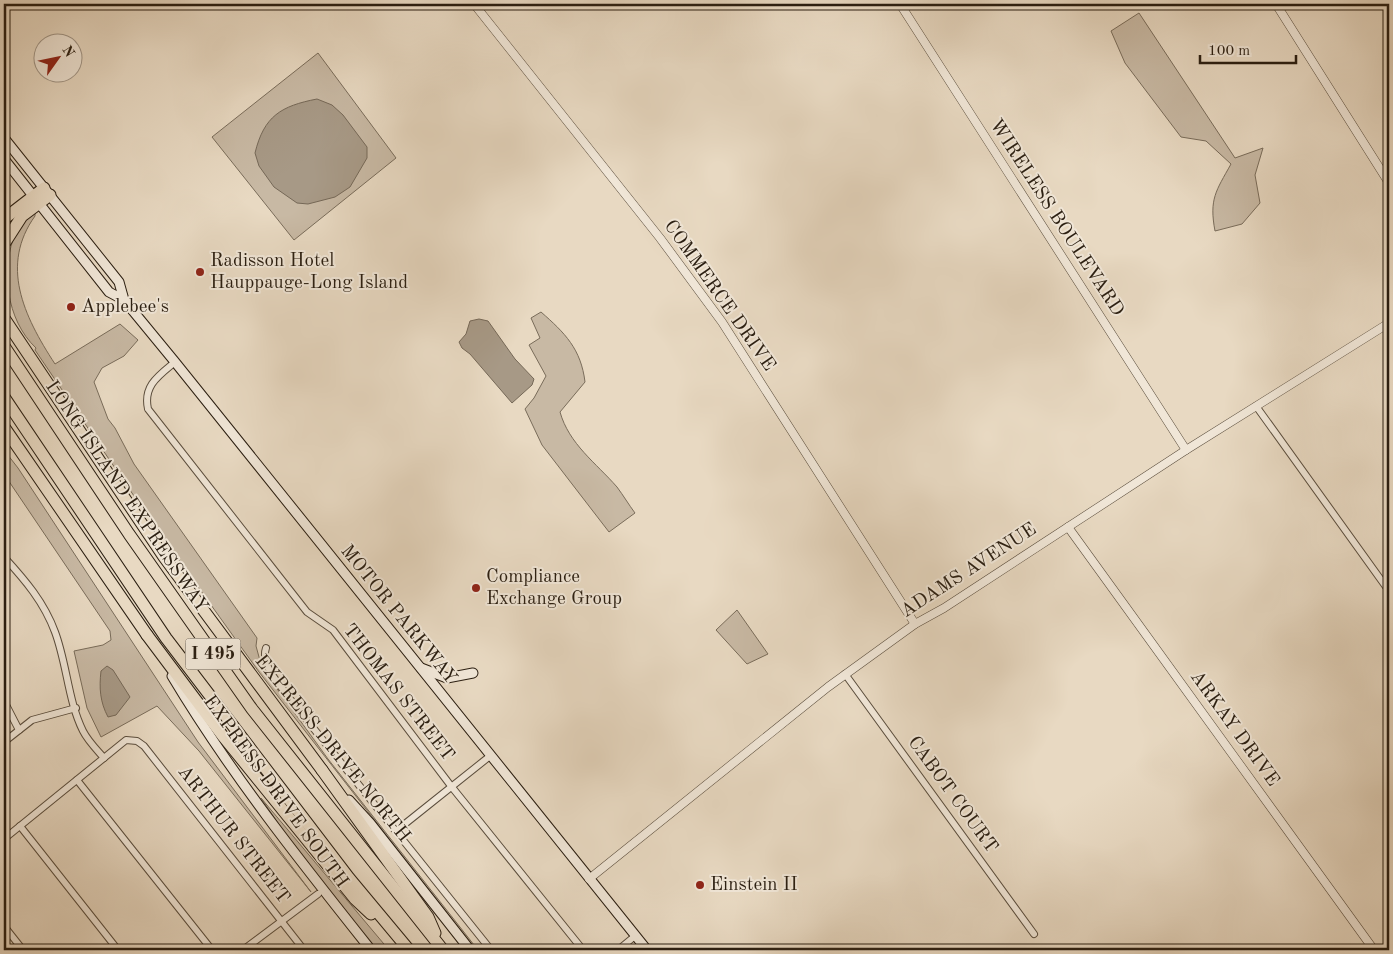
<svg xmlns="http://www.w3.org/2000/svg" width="1393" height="954" font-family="'Old Standard TT',serif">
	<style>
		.green { fill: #c8b9a4; stroke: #796c5a }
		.water { fill: #a79986; stroke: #756857 }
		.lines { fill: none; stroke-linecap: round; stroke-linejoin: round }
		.minor-casing { stroke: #5a4d3d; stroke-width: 8 }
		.tertiary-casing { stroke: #5a4d3d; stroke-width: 9 }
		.secondary-casing { stroke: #2a1e11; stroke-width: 11 }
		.trunk-casing { stroke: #2a1e11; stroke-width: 13 }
		.motorway-casing { stroke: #2a1e11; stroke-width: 13 }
		.minor { stroke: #f0e6d7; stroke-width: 6 }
		.tertiary { stroke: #f0e6d7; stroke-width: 8 }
		.secondary { stroke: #f0e6d7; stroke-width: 9 }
		.trunk { stroke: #e8d9c2; stroke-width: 11 }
		.motorway { stroke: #e8d9c2; stroke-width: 11 }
		.poi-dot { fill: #8f2418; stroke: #f0e6d7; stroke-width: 2 }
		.labels { text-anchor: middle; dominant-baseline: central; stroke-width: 4; stroke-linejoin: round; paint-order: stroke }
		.shield { fill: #f0e6d7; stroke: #655a4c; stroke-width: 1 }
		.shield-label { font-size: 18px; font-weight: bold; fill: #2a1e11 }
		.street-label { font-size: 19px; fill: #2a1e11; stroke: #f0e6d7 }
		.poi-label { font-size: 19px; fill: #2a1e11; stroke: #f0e6d7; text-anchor: start }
	</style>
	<rect width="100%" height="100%" fill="#e8d9c2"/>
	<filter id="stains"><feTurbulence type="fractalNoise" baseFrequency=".004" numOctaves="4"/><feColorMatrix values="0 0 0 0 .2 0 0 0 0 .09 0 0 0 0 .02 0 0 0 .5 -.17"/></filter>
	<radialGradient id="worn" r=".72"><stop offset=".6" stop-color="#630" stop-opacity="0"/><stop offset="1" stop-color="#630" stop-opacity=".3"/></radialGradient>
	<!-- green -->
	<g class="green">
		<path d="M1139 13 1235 158 1263 148 1255 175 1260 203 1242 224 1215 231C1209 199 1216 191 1231 164L1206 141 1181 137 1125 63 1111 31Z"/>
		<path d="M318 53 396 158 294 240 212 137Z"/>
		<path d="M35 213V216C0 265 23 315 55 364L120 324 138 340 124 356 102 368 94 382 108 419 115 428 134 464 257 638 256 646 262 668 328 759 478 950H476L259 672 153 524 35 350 36 348C6 320 0 268 16 232 22 225 26 218 35 213Z"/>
		<path d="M541 312C565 333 581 349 585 382L560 412C569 444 596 463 617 487 623 495 629 505 635 513L609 532 542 445 525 409 534 398 546 376 529 345 540 338 531 318Z"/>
		<path d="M4 450 18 468 198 742 311 892 199 751 157 706 101 737 87 708 74 651 103 645 111 640 110 631 4 474Z"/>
		<path d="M737 610 768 654 747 664 716 630Z"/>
		<path d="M261 798 389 950H375L299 854Z"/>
	</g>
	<!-- water -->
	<g class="water">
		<path d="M317 99 332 105 343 115 367 147V158L350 187 335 197 308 204 297 203 274 187 259 166 255 153C264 116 281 106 317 99Z"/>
		<path d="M479 319 488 321 515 359 534 379 532 385 512 403 470 354 462 348 459 342 466 334 470 321Z"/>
		<path d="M107 666 113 670 130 697 116 715 108 717C100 702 99 688 101 671Z"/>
	</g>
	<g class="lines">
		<defs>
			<g id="minor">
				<path d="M175 362C158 376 143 386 148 409L307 612 333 630 451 786 583 950"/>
				<path d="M1256 406 1389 591"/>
				<path d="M4 557C25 580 44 602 55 632 67 664 68 701 83 731 88 741 97 750 104 758"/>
				<path d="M266 648C260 666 281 685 290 699L491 950"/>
				<path d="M845 674 1034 934"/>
				<path d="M4 701 19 730"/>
				<path d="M4 742 32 720 76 708"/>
				<path d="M77 780 212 950"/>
				<path d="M20 826 118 950"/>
				<path d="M396 831 490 756"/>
				<path d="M4 839 126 740 137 741 144 746 304 950"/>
				<path d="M4 926 23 950"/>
				<path d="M243 950 318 894"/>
				<path d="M618 950 635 936"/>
			</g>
			<g id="tertiary">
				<path d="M474 4 660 238 722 322 915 624"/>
				<path d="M900 4 1186 450"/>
				<path d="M1276 4 1389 183"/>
				<path d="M1068 527 1374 950"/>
				<path d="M589 879 828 687 915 624 944 608 1186 450 1389 323"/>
			</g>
			<g id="secondary">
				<path d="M4 138 119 282 124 300"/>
				<path d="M4 159 109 292 124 300 175 362 647 950"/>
				<path d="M421 668 447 678 473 673"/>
				<path d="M172 676C230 773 301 862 371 950"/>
				<path d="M349 800 370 823 470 950"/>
			</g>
			<g id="trunk">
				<path d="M4 219 44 188"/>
				<path d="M4 244 22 216 50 195"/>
				<path d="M4 318 164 557 322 770"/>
				<path d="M4 427 147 635"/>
			</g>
			<g id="motorway">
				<path d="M4 346 129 534 252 709 443 950"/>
				<path d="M4 397 166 638 349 878 409 950"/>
				<path d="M147 635 222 735 355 899 371 914"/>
				<path d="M322 770 428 917 435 933"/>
			</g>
		</defs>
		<!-- minor casing -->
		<use href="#minor" class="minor-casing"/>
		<!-- tertiary casing -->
		<use href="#tertiary" class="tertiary-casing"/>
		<!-- secondary casing -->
		<use href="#secondary" class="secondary-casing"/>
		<!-- trunk casing -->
		<use href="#trunk" class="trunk-casing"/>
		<!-- motorway casing -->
		<use href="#motorway" class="motorway-casing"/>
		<!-- minor -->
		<use href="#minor" class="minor"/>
		<!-- tertiary -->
		<use href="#tertiary" class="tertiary"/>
		<!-- secondary -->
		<use href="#secondary" class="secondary"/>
		<!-- trunk -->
		<use href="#trunk" class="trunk"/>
		<!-- motorway -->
		<use href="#motorway" class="motorway"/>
	</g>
	<!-- markers -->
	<g class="poi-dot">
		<circle cx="200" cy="272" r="5"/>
		<circle cx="71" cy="307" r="5"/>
		<circle cx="476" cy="588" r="5"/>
		<circle cx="700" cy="885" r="5"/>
	</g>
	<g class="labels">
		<!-- shield labels -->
		<rect class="shield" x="185.5" y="638.5" width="55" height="31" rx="4"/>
		<g class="shield-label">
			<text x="213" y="654">I 495</text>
		</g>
		<!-- street labels -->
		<g class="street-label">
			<text transform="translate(1056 218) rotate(57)">WIRELESS BOULEVARD</text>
			<text transform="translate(719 296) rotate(55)">COMMERCE DRIVE</text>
			<text transform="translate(126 497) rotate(56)">LONG ISLAND EXPRESSWAY</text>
			<text transform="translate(969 571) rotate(-33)">ADAMS AVENUE</text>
			<text transform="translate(398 615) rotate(51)">MOTOR PARKWAY</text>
			<text transform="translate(398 693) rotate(52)">THOMAS STREET</text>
			<text transform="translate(1234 729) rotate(54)">ARKAY DRIVE</text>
			<text transform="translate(332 749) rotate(51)">EXPRESS DRIVE NORTH</text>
			<text transform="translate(275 792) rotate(54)">EXPRESS DRIVE SOUTH</text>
			<text transform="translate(952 795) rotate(54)">CABOT COURT</text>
			<text transform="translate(233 835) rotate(52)">ARTHUR STREET</text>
		</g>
		<!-- poi labels -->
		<g class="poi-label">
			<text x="210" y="261">Radisson Hotel<tspan x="210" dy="22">Hauppauge-Long Island</tspan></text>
			<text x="81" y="307">Applebee's</text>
			<text x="486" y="577">Compliance<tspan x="486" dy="22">Exchange Group</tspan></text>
			<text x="710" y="885">Einstein II</text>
		</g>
	</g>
	<!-- margin -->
	<rect width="1393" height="954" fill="none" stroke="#e8d9c2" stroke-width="20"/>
	<rect x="5" y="5" width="1383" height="944" fill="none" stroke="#2a1e11" stroke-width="2.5"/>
	<rect x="10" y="10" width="1373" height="934" fill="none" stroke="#2a1e11"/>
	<!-- north arrow -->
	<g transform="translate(58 58) rotate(57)"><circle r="24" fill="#f0e6d7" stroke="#a19688"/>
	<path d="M0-4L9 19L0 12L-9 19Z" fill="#8f2418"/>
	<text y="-8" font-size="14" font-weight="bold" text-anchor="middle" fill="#2a1e11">N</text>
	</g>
	<!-- scale -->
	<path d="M1200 55v8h96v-8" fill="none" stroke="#2a1e11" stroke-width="2.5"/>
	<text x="1208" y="55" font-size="15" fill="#2a1e11" stroke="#f0e6d7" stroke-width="4" paint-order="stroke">100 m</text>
	<rect width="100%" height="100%" filter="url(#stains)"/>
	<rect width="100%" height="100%" fill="url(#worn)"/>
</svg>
